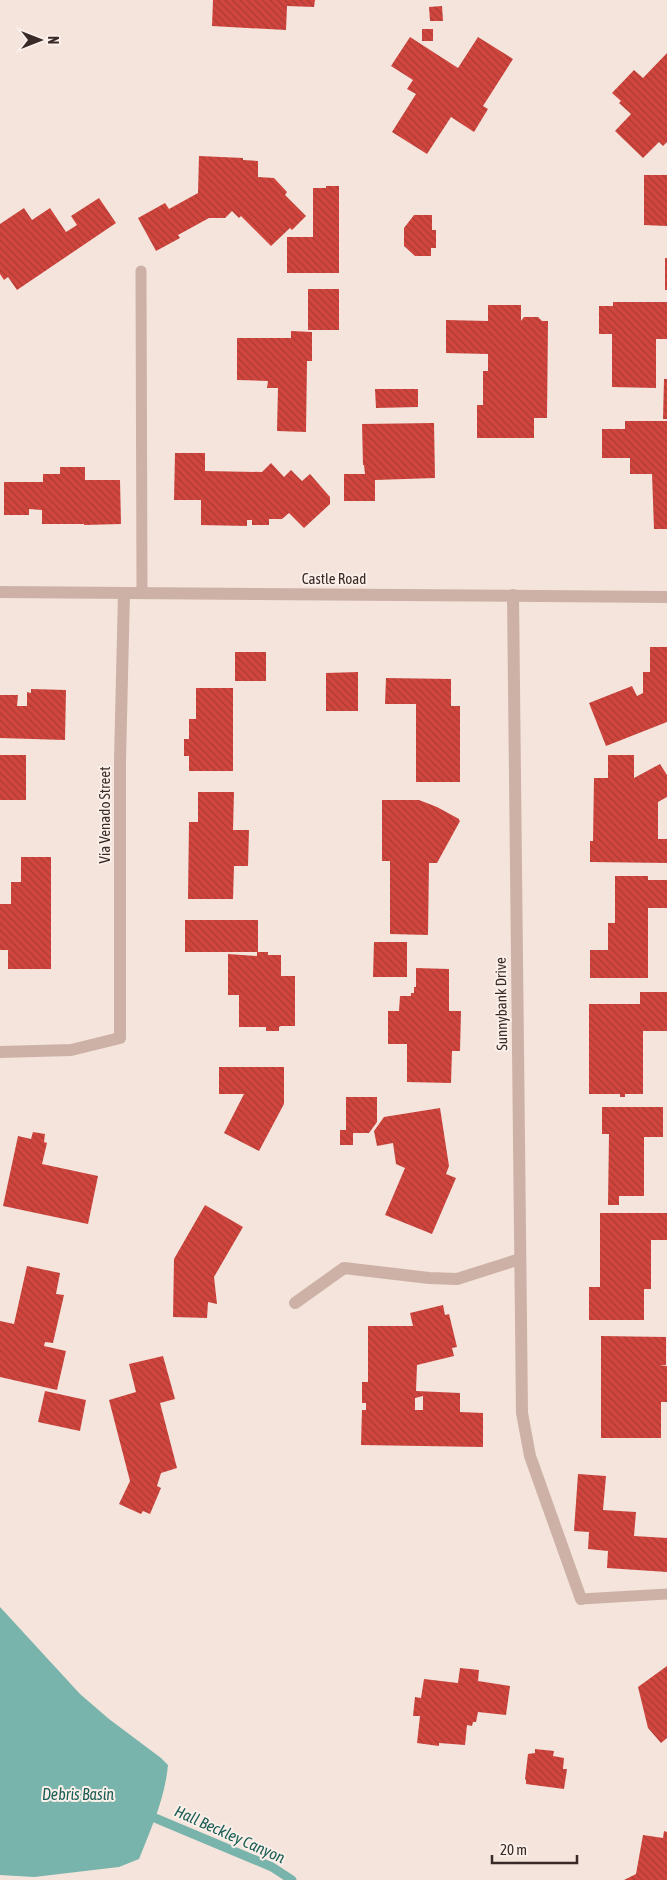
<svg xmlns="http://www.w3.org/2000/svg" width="667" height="1880" font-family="'Asap Condensed',sans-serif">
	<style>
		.water { fill: #78b4ab }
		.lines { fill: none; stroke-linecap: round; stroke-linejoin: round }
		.stream { stroke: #78b4ab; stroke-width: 9 }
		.building { fill: url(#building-back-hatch); fill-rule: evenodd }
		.lane { stroke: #cdb1a6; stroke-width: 11 }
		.street { stroke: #cdb1a6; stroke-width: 12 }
		.labels { text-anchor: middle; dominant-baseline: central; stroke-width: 4; stroke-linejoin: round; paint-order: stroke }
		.street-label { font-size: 15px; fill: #392a28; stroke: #fbefe9 }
		.water-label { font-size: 16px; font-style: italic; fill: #1a5e56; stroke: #fbefe9 }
	</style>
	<defs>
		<pattern id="building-back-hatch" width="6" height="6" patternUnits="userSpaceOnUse" patternTransform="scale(1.25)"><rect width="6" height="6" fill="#d0463e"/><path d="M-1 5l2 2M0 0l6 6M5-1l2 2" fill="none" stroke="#aa3b34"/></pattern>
	</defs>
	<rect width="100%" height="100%" fill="#f4e4dc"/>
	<!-- water -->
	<path class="water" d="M0 1607 80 1694 109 1719 161 1758 168 1765C165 1798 151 1829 139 1859L119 1867 34 1877 0 1875Z"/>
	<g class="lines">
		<!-- stream -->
		<path class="stream" d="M155 1818 272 1867 292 1880"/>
	</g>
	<!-- building -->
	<g class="building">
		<path d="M213 0H315L314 7 287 6 286 30 212 26Z"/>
		<path d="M442 6 443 21H430L429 7Z"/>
		<rect x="422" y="29" width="11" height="12"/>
		<path d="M410 37 458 68 478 37 513 59 483 106 488 109 474 132 451 117 427 154 392 132 416 94 407 89 413 80 391 66Z"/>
		<path d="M667 53V142L663 146 659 142 643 158 615 131 631 114 619 103 621 101 612 93 634 70 643 78Z"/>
		<path d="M199 156 243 158V160L258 161V177L274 178 287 192 285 195 306 216 292 230 290 228 271 246 241 216 239 218 232 211 225 218H209L178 235 180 238 156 251 138 218 165 203 169 209 198 193Z"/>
		<path d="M644 175H667V226L644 225Z"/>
		<path d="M326 186H339V273H287V237H313V188H326Z"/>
		<path d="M99 198 116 223 17 290 8 277 4 280 0 274V224L24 208 32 220 50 208 66 232 77 225 71 216Z"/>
		<path d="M414 215H432V230H436V248H431V256H415L404 246V228Z"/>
		<rect x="665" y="258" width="2" height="32"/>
		<rect x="308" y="289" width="31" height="41"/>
		<path d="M613 302H667V339H656V388L612 387V334H599V306H613Z"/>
		<path d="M488 305H521V321L524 317H538L542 321H548L547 418H534V438H477V405H483V371H488V354L446 353V320L488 321Z"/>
		<path d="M291 331 312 332V361H307L306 432 277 431 278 388H267L268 381 237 380V338H291Z"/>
		<path d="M664 379H667V419H663Z"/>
		<path d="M375 389H418V407L376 408Z"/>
		<path d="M625 421H667V529H654L652 474H630V458H602V429H625Z"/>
		<path d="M434 423 435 478 375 480V501H344V474H365L364 465H363L362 424Z"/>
		<path d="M175 453H205V471L262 472 271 463 284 477 291 470 302 481 310 474 330 497V504L304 528 289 513 282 519H269V525H252V520H247V526L201 525V500H174Z"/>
		<path d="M60 467H85V480H120L121 524 84 525V524H42V510L29 509V515H4V482H43V474H60Z"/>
		<path d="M650 647H667V722L606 746 589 703 632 686 637 696 643 693V672H650Z"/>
		<rect x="235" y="652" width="31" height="29"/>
		<path d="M358 672V711H326V673Z"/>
		<path d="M386 678 451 679V706H460V782H416V704H385Z"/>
		<path d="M196 688H233V771H189V756H184V739H189V719H196Z"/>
		<path d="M31 689 66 690 65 740 0 738V695H18L17 706H27V692L31 693Z"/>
		<rect x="0" y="755" width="26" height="45"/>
		<path d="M608 755H634V778L660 764 667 775V797L658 802V839H667V863L590 862V841H593L594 778H608Z"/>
		<path d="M198 792H234L233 830H249L248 866H234L233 899H188L189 822H198Z"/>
		<path d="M382 800H419L437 807 459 819V820L460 821 437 863H429L428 935 390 934V861H382Z"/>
		<path d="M21 857H51V969H8V950H0V904H11V882H21Z"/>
		<path d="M615 876H648V880H667V908H648V978H590V950H608V923H615Z"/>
		<rect x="185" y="920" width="73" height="32"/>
		<path d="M374 942H407V977H373Z"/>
		<path d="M257 952H268V955H281V976H295V1026H281L279 1027V1031H266V1027H239V995H228V954L257 956Z"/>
		<path d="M416 968 449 969V1011H461L460 1051H452L451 1083 407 1082V1044H388V1011H399L400 996H411V993H414V987H416Z"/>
		<path d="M640 992H667V1031H643V1094H625V1097H620V1094H589V1004H640Z"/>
		<path d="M219 1067H284V1104L259 1151 224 1133 244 1094H219Z"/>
		<path d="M346 1097H377V1122L369 1133H353V1145H340V1130H346Z"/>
		<path d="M602 1107H663V1137H644V1196H619V1205H608L609 1134H602Z"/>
		<path d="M440 1108 449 1166 446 1174 456 1178 432 1234 385 1215 405 1168 396 1164 393 1143 377 1146 374 1131 384 1117Z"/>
		<path d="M33 1132 45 1134 44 1142 47 1143 42 1164 98 1176 88 1224 3 1206 18 1136 31 1139Z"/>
		<path d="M205 1205 243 1227 214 1277 217 1304 208 1302 207 1318 173 1317 174 1259Z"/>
		<path d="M600 1213H667V1240H651V1289H644V1320H589V1287H600Z"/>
		<path d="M27 1266 60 1273 56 1294 64 1295 53 1343 45 1342 44 1346 66 1351 57 1390 0 1377V1321L14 1324Z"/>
		<path d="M443 1305 445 1315 449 1314 457 1347 452 1348 454 1356 417 1365 416 1391 460 1393V1412L483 1413V1447L361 1445 362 1410H366V1403H362V1382H368V1326H413L410 1313ZM423 1396V1410H415V1398Z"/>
		<path d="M601 1336 666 1337V1365H659L667 1366V1402H661V1438H601Z"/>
		<path d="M163 1356 175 1399 160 1403 177 1468 161 1473 157 1486 161 1488 150 1514 143 1511 141 1514 119 1504 130 1481 109 1400 136 1392 129 1364Z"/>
		<path d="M45 1391 86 1400 80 1431 38 1422Z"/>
		<path d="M578 1474 606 1476 603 1510 636 1512 634 1536 667 1538V1572L607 1568 608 1551 588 1549 589 1532 574 1531Z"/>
		<path d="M667 1666V1738L661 1743 648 1728 638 1687Z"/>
		<path d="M460 1668 479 1670 478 1681 510 1686 506 1715 478 1712 476 1722H473L472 1726 467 1725 465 1745 439 1743V1746L417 1743 420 1716H413L415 1697 421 1698 424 1679 458 1683Z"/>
		<path d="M535 1749 554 1751 553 1756 564 1758 563 1769H567L564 1789 526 1784V1780L525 1779 528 1754 535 1753Z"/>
		<path d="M664 1831 667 1832V1880H624L636 1874 643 1835 663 1838Z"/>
	</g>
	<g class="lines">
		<!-- lane -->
		<g class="lane">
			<path d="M141 271 142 593"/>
			<path d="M581 1599 667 1594"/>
		</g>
		<!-- street -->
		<g class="street">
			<path d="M0 592 667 597"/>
			<path d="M513 595 522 1413 530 1456 581 1599"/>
			<path d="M0 1052 71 1050 120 1038V760L124 593"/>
			<path d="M295 1303 344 1268 429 1278 457 1279 520 1259"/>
		</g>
	</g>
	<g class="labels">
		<!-- street labels -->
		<g class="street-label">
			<text x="334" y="578">Castle Road</text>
			<text transform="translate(104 815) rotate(-90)">Via Venado Street</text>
			<text transform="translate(501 1004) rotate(-91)">Sunnybank Drive</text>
		</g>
		<!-- water labels -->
		<g class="water-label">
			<text x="78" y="1794">Debris Basin</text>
			<text transform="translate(230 1834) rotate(24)">Hall Beckley Canyon</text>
		</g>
	</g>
	<!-- north arrow -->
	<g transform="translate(40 40) rotate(90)" stroke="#fbefe9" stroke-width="4" paint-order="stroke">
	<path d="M0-4L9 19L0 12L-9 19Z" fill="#392a28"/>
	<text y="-8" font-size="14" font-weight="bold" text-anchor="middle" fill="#392a28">N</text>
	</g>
	<!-- scale -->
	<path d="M492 1855v8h85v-8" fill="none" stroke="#392a28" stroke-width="2.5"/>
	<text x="500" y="1855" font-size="15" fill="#392a28" stroke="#fbefe9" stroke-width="4" paint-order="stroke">20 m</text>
</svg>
